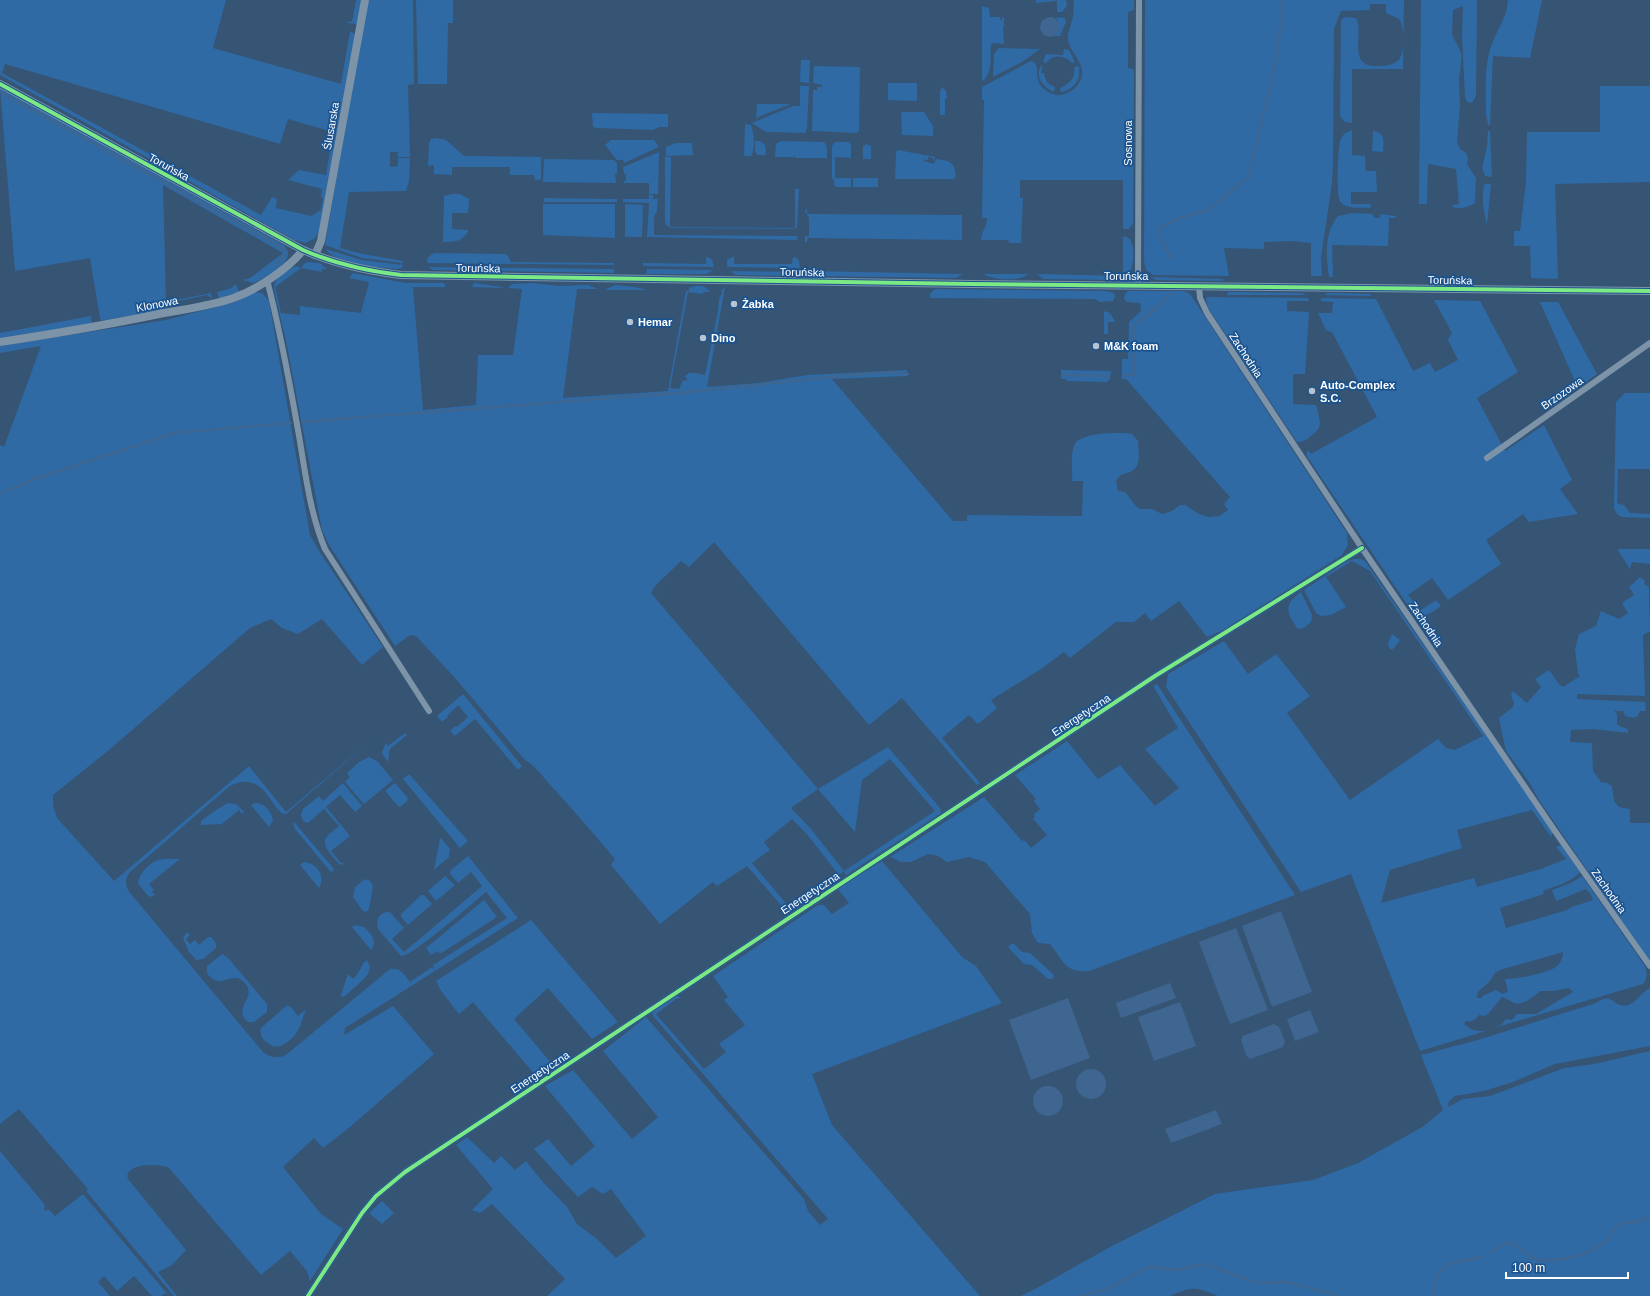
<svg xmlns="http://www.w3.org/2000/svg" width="1650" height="1296" font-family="Helvetica,sans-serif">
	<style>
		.green { fill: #2f6aa5; fill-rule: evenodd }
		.water { fill: #3f6690 }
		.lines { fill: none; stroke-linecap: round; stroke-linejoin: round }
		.stream { stroke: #3f6690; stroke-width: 2.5 }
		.minor { stroke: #7d93a8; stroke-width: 6 }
		.tertiary { stroke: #7d93a8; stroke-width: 8 }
		.cycleway-casing { stroke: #1b538f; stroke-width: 6 }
		.cycleway { stroke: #7ce984; stroke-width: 4 }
		.poi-dot { fill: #b9c3ce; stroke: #1b538f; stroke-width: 1.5 }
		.labels { text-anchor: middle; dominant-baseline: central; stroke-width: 3.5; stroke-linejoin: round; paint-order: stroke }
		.street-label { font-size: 11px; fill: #fff; stroke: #1b538f }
		.poi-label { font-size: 11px; font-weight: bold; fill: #fff; stroke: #1b538f; text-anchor: start }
	</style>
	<rect width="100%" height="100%" fill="#365474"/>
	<!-- green -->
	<g class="green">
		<path d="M0 0H226L213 48 341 84 350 31 355 34 319 232 315 238 306 243 294 240 0 75ZM5 64 280 144 288 119 333 132 326 175 299 170 288 180 322 189 321 197 323 198 321 210 311 216 276 208 277 199 272 197 261 215 2 73Z"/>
		<path d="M356 0H361L357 24 348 23 349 21 352 22Z"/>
		<path d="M367 0H413L414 84 408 85 410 157H398V152H390V167L398 166V158H410L409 181 406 191 349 192 340 248 363 254 403 261V263L362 258 325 245Z"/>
		<path d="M416 0H453V23H448L447 84H418Z"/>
		<path d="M1036 0H1066L1067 6 1062 12H1057V1L1036 3Z"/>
		<path d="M1074 0H1134V10L1128 12V68L1133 69 1134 71 1133 224 1129 229H1123V180H1020V198H1023L1021 243H1009L1008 240H981C981 231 987 228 987 218H982L984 100H982V87L1031 61C1042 63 1032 78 1043 88 1048 93 1054 95 1060 95 1067 94 1072 91 1076 87 1093 67 1070 56 1068 39 1067 34 1070 29 1071 24 1074 17 1073 8 1074 0Z"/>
		<path d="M1145 0H1404L1403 69H1352V123L1345 122 1340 116 1341 20 1345 17 1356 18 1357 20C1363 35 1348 65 1375 66 1385 66 1391 66 1399 60 1405 50 1405 28 1399 19L1386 13V4H1370V10L1341 11 1334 29 1333 160 1332 183 1321 258 1322 276H1311V243L1291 241 1264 242V249L1224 248 1229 276 1153 275 1146 270 1144 261Z"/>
		<path d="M1421 0H1477L1476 93 1475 98 1472 103 1467 102 1465 97 1462 35 1463 6 1453 10 1452 34 1462 55 1459 79 1460 104 1457 142 1460 149 1466 153 1468 158 1467 164 1476 178 1475 203C1468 208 1460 209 1452 207L1453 205 1459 204 1456 169 1428 164 1427 204H1419Z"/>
		<path d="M1508 0H1542L1530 58 1493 56 1490 126 1488 124 1486 115C1486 94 1484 70 1490 50 1495 32 1507 19 1508 0Z"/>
		<path d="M982 6 989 8 990 17H1000V20H1002V17L1004 18V27H1003L1004 44 996 43 991 44C990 56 993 75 982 81Z"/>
		<path d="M1056 17 1065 18 1066 22 1060 36H1053L1056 35 1058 21Z"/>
		<path d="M999 48 1040 49 1022 62 993 77 994 54Z"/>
		<path d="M1064 49 1069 50 1075 62 1072 63C1065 55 1053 54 1046 63L1043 62 1046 54 1063 55Z"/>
		<path d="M801 60H810L809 83 800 82Z"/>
		<path d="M814 66 860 67 859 131 857 133 812 131 813 90H817V87H821L823 85 813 83Z"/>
		<path d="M1041 66 1044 67 1042 68 1041 73H1044C1045 80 1048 85 1055 87L1054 92C1044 88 1034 76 1041 66Z"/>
		<path d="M1077 66 1079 67C1081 79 1074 90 1061 92L1060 88C1069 84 1076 78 1074 68Z"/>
		<path d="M888 83H917V101L888 100Z"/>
		<path d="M800 86H809L807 128 805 133 766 132 752 123 793 106H800Z"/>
		<path d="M1600 86H1650V182L1555 184 1558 279 1531 278 1530 246H1514V231H1520L1526 182 1527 132H1600Z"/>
		<path d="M942 87 946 91 947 98 945 99V115H940V92Z"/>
		<path d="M0 88 284 245 288 251C290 266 265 277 254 283L242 280 250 278 283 253 163 185 166 302 211 293 212 299 207 295 169 303 168 307 161 310 102 321 100 318 90 258 15 271Z"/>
		<path d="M757 104H791L756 118Z"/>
		<path d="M901 112H924L933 126V136L902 135Z"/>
		<path d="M592 113 668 114V127H659L653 130 597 128 593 127Z"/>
		<path d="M745 124 751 125C754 134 756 147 751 156H744Z"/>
		<path d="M1352 130V155L1365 156 1366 171H1376L1377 192H1351V204H1371L1370 208C1362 207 1345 210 1340 201 1336 194 1338 150 1340 141 1341 138 1343 135 1345 133Z"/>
		<path d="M1373 131C1385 132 1384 141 1383 152L1372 151Z"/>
		<path d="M1488 131H1490L1492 177 1485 176 1482 168 1487 147Z"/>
		<path d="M436 138 446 140 464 156 541 157V179L540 180H535L534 175H510V167H452V175L434 174V165L428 166 429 143 431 139Z"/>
		<path d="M611 140H654L659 147 624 163 623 160H617L605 145Z"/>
		<path d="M755 141H760L765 145 766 155H758L755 152Z"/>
		<path d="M781 141 824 142 827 146V158H795L796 154 794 157H775L776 144Z"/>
		<path d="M835 142H849L851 145V158L835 157V178H851V187H836L834 185V180L832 178V146Z"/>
		<path d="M676 143H692L693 155 666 156V147Z"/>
		<path d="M866 144 871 146V159H863V146Z"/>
		<path d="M898 150 935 157 934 162 933 158 928 157V160H925V157L924 161 934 164 936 159C951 161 955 162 956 177L954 179H895L896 153Z"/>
		<path d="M659 152 658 194H649V183H624V181H626V174H624L623 167Z"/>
		<path d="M665 157H671L670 227 795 228V189H799L797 228 791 229 670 228 666 225 665 221Z"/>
		<path d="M545 159 614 160 617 163V174H615L616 183 543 182 544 161Z"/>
		<rect x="853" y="178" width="25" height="9"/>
		<path d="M1486 184H1491L1487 225C1484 212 1481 199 1484 185Z"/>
		<path d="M452 194H460L469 199 468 213H452V229L468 230V232C461 242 455 242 443 242L444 196Z"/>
		<path d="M649 195H653V199H658L657 211 654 217V235L795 236H798L797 240 647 237 649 203 623 202V199H649Z"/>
		<path d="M544 198 617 199V202H544Z"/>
		<path d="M543 204H615V238L543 235Z"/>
		<path d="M625 204 643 205 642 237H625Z"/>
		<path d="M807 208V214L962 215V240L808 238 807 242H805V236H809V218L805 211Z"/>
		<path d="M1353 213 1372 214 1375 218H1379L1381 214 1396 216 1395 218H1389L1388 246 1332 245 1333 277H1329C1326 255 1324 233 1338 216Z"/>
		<path d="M1125 236 1130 239C1135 248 1134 263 1130 272H1123V237Z"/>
		<path d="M326 249 362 260 403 265 402 268 397 269C381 268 334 264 326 249Z"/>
		<path d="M434 253 505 254 508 256 511 262 614 263V265L427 263 428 257Z"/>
		<path d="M734 256V264H792L793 257 797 258 799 261 800 268 727 267V260Z"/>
		<path d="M708 257 712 260 714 267 643 266V263L706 264V258Z"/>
		<path d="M307 262 320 263 327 269H322V272L301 268 275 287 281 313 300 315V306L361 313 369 282 349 278 353 273 405 283H443L445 284V287H413L423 410 476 405 478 355H513L522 289 508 288 512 284 532 283 560 286 588 285 598 289H577L563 398 668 391 686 291H689V288C697 285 705 284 710 292H703V294L688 292 670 388 679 389 683 380 686 381 687 378 684 377 689 373H695L705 375 718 311 719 299 720 298 722 292 721 291 725 287 707 387 759 383 807 375 907 370V376L832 379 953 521H967V515L1082 516 1083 481H1072C1073 471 1070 456 1074 446 1078 432 1119 432 1132 434L1138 441C1138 450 1142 466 1132 471 1124 475 1122 472 1116 481L1118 491 1125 492 1136 506 1140 509H1152L1162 514 1172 511 1180 505H1185L1199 514 1209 517 1219 516 1228 510 1224 504 1230 497 1126 379H1122V359H1128L1129 322 1141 311 1140 303 1127 302 1124 299 1125 294 1128 291H1184L1190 294 1347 533 1348 545 1342 555 1223 630 1207 637 1179 601 1151 621 1145 613 1134 622H1116L1070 658 1064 652 1041 669 991 700 997 708 978 724 969 715 942 738 980 783 977 785 902 698 869 725 714 542 689 567 681 561 654 587 651 593 818 789 888 747 940 808 941 813 846 875 844 871 839 875 806 833 792 819 764 842 770 850 752 863 789 907 785 910 747 866 717 886 713 882 660 924 611 865 615 859C595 835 575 812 554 789 543 778 538 768 524 759L455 678 416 636 410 635 395 646 329 545 322 530 286 341 274 289C274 276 286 271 296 266L301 268 304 264ZM890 759 935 811 844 871 811 829 791 808 818 789 855 832 862 780Z"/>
		<path d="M428 267 614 269V273L433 270Z"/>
		<path d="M647 269 713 270 707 274H646Z"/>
		<path d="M730 271 799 272 793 276 736 275Z"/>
		<path d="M807 271 964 274 955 278 812 276Z"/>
		<path d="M984 274H1028C1021 282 991 280 984 274Z"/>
		<path d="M1037 274 1126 276 1115 280 1043 279Z"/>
		<path d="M1150 277 1223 279V281L1156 280Z"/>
		<path d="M474 283 502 287 503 288 472 287Z"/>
		<path d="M236 284 239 292 219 298 217 292 229 289Z"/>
		<path d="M616 285C624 286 640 287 646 290H604Z"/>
		<path d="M935 289 1105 291 1114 293 1115 297 1113 301 1099 302 1096 299 930 298V294Z"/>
		<path d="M255 292 262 293 269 301 310 535 319 551 383 647 362 665 322 619 298 634 282 628 271 619 250 628 109 750 53 795V805L57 818 114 881 249 766 286 812 377 735 286 814C271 814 266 768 230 786L130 872C124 880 125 887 131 894L263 1052C271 1058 279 1059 287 1054L390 969C400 967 404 974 410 982L432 967 435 971 345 1028 344 1035 393 1006 434 1054 350 1127 323 1148 314 1138 283 1167 321 1214 343 1229 310 1281 307 1271 290 1251 261 1275 169 1168C160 1163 123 1163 128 1179L186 1250 172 1265 158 1272 177 1296H174L86 1191 88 1189 19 1109 0 1124V445L4 447 41 346 0 353V346L166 320 235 302Z"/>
		<path d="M1228 292 1302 293 1306 295H1227Z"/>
		<path d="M1328 293 1370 294 1371 295V296L1324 295Z"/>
		<path d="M1207 297 1308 298 1309 301H1287V311L1309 312 1305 374H1293V404L1316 405C1319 419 1325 427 1311 436 1306 440 1303 442 1297 442L1208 308 1206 300Z"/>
		<path d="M1322 298 1376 299 1413 371 1430 363 1435 372 1458 360 1448 340 1452 333 1434 300 1480 301 1518 372 1477 398 1505 451 1544 425 1572 480 1560 489 1578 514 1529 522 1523 514 1486 540 1501 564 1448 600 1432 578 1408 595 1421 610 1436 600 1441 606C1432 613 1424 619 1413 613L1306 455 1308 450 1311 454 1377 417 1332 332 1326 330 1318 313H1332L1333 302 1320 301Z"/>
		<path d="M1540 302H1558L1597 374 1578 388Z"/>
		<path d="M1104 311 1110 313 1115 321V322H1108V334H1104Z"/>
		<path d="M91 316 92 324 0 338V333Z"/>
		<path d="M1061 370 1111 371 1110 379 1107 382 1066 381V379H1061Z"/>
		<path d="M1625 393H1650V469H1618L1617 503 1624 505 1630 513 1650 514V518L1622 517 1618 515 1614 509 1616 402Z"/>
		<path d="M1617 549H1650V564L1632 562 1630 569Z"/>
		<path d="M1354 559H1361L1365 561 1553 831 1551 837 1532 810 1457 830 1462 848 1390 870 1381 903 1474 878 1477 887 1541 869 1566 859 1556 847 1561 845 1580 872C1572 882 1555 886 1543 891L1544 894 1500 908 1506 928 1567 910 1572 907 1593 900 1590 893 1586 889 1556 901 1552 890 1571 883 1582 876 1645 966C1647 973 1648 978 1643 984L1497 1027 1502 1024 1506 1019 1512 1020 1517 1014H1536L1573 992 1569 988 1553 991H1540C1535 996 1522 1006 1514 1003 1510 1001 1506 998 1502 997L1488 1014 1485 1016 1479 1015C1475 1020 1473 1022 1466 1021L1464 1024C1471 1031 1477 1031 1486 1031L1420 1051 1351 874 1301 892 1166 687 1168 674 1224 641 1248 674 1276 654 1310 696 1287 713 1350 800 1438 739 1446 748 1455 750 1483 736 1370 571 1352 561 1326 577 1346 607 1331 615 1321 616 1316 613 1304 590 1346 562ZM1563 952C1563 956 1561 963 1557 966 1549 973 1517 979 1505 979L1508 991 1503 994 1496 990 1484 995 1481 998H1477L1478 992 1490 981 1495 973 1500 970Z"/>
		<path d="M1640 577 1645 581 1644 584 1649 587 1650 631 1643 635 1645 696 1577 694V699L1645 702 1646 711H1640L1638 716 1633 718 1625 716 1623 711H1614L1617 714V724L1619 726 1628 729V733L1593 729 1571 730 1570 742 1592 743 1593 771 1601 782 1607 783 1612 786 1614 801 1619 807 1630 809V823H1650V962L1539 800 1529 782 1506 751 1499 718 1513 707 1514 703 1511 695 1513 691 1527 703 1541 687 1535 679 1549 670 1559 684 1563 687 1580 676 1578 674 1575 649 1579 634 1596 626 1601 611 1619 619 1628 613 1622 603 1634 595 1629 587Z"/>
		<path d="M1301 592 1312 615 1311 622 1304 628 1298 629C1286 612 1283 605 1301 592Z"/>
		<path d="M1392 634 1399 639V642L1392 650 1389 648 1388 643Z"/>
		<path d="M1157 684 1295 895 1089 971C1064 973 1064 961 1050 944L1038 943 1032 933 1030 914 985 862 969 857 947 862 938 856 928 854 911 862H901L890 857 984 797 1022 841 1024 840 1031 848 1047 835 1033 819 1035 817 1034 814 1040 809 1034 801 1036 799 1015 775 1067 741 1098 779 1120 765 1155 806 1179 788 1145 749 1178 728 1153 686Z"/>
		<path d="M463 694 522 766 518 770 475 719 455 736 450 731 455 726 457 727 468 717 458 705 447 716 448 717 442 722 437 716Z"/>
		<path d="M405 733 407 735 390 749 388 762 383 755 382 752 386 743 388 746Z"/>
		<path d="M369 757 377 761 393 780 364 804 345 782 350 777 347 773 359 762Z"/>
		<path d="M409 774 468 841 460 848 403 779Z"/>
		<path d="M343 783 362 806 355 812 340 795 326 807 350 836 331 851 341 863H344L342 865 339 864C334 857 321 847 326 838 329 833 335 830 339 826L324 809 308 823 303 821 301 815 303 809 319 796 323 801Z"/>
		<path d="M395 783 408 798 407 801 400 807 397 805 386 792 387 789Z"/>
		<path d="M228 803 236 804 244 812 242 814 239 810 222 824 201 825V821L216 810Z"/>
		<path d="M255 803C264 803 272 811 273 821L269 827 251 805Z"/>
		<path d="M294 822 334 869 333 872 330 871 295 829 293 823Z"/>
		<path d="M441 838 450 849 449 857 407 893 434 870 440 839Z"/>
		<path d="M468 856 518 918 435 971 433 965 507 918 486 892C473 903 412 957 401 956L378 929C375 920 380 911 390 912L404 928 392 939 404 952 482 886 471 872 458 883 450 874 451 870Z"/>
		<path d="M180 859 149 884 154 890 152 892 155 895 151 897 147 895 138 883C139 874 149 863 158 860 165 858 173 859 180 859Z"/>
		<path d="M882 861 962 957 976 966 1002 1003 812 1074 832 1125 980 1296H547L565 1279 492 1204 480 1213 472 1210 493 1189 456 1145 467 1137 494 1163 501 1156 515 1170 526 1161 542 1181 567 1207 577 1224 597 1239 616 1258 646 1236 611 1189 603 1194 592 1187 578 1197 534 1149 548 1139 571 1166 595 1146 545 1086 573 1070 632 1139 658 1117 603 1051 646 1017 804 1199 808 1211 820 1225 828 1219 653 1016 652 1012 677 996 681 998 676 999 656 1014 704 1069 726 1052 719 1044 745 1025 724 1000 728 997 713 976 818 905H824L832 914 849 903 838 889Z"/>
		<path d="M304 862C317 863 326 876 319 888L300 865Z"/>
		<path d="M445 876 455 885 436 901 428 891Z"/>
		<path d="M365 879 370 881 373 886 369 909 366 912 363 911 353 897 355 887Z"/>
		<path d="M421 895H424L432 904 408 925 401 917V914Z"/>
		<path d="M484 900 497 917 440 954 438 951 431 955 426 948Z"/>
		<path d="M531 920 618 1022 592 1039 548 988 514 1019 553 1065 536 1076 473 1002 459 1014 441 991 436 981Z"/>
		<path d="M355 925 364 927C371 934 378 941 371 950L352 927Z"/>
		<path d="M187 932 190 935 186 939 190 944 195 940 199 945 208 937H211L216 943V948L203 959 196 960 189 952 183 938Z"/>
		<path d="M1011 944H1014L1022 952 1030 953 1054 975 1052 979H1048L1032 965 1024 964 1008 947Z"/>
		<path d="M222 954 229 959 267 1004V1012L254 1022H248C231 1008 258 998 245 983 231 968 221 993 207 973V966Z"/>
		<path d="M367 960 370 967 368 974 365 978 345 996 342 997 341 995 348 974 353 979C360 973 360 965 367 960Z"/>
		<path d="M1650 988V1046L1555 1064 1513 1082 1484 1091 1455 1096 1449 1101 1448 1107 1463 1099 1490 1096 1501 1092 1564 1068 1594 1064 1650 1051V1296H1218C1196 1287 1193 1286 1170 1296H1021L1039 1287 1110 1247 1215 1194 1313 1180 1358 1163 1424 1126 1443 1110 1421 1055 1481 1039 1596 1003C1613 990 1613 1009 1628 1005 1636 1003 1642 992 1650 988Z"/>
		<path d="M287 1005 288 1007 290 1006 298 1016 306 1009C301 1023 299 1035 286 1043 276 1050 270 1046 262 1038L260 1029Z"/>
		<path d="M0 1151 45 1205 44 1210 45 1211 48 1209 55 1216 83 1194 169 1296 165 1293 161 1296H152L134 1276 117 1291 104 1276 98 1282 110 1296H0Z"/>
		<path d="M382 1201 394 1213 382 1224 369 1213Z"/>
	</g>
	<!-- water -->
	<g class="water">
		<circle cx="1050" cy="27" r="10"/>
		<path d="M1281 911 1312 992 1272 1007 1242 926Z"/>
		<path d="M1236 928 1268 1010 1230 1024 1199 942Z"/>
		<path d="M1170 983 1176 998 1121 1018 1116 1003Z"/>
		<path d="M1068 998 1090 1058 1031 1080 1009 1020Z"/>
		<path d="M1180 1002 1196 1046 1154 1061 1138 1017Z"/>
		<path d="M1310 1010 1319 1032 1295 1041 1287 1019Z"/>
		<path d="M1274 1024 1279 1027 1285 1041 1283 1047 1250 1059 1246 1055 1241 1040 1243 1036Z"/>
		<circle cx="1091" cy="1084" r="15"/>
		<circle cx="1048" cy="1101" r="15"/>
		<path d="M1216 1110 1222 1124 1171 1143 1165 1129Z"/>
	</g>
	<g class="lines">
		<!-- stream -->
		<g class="stream">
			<path d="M0 92 281 247 284 249 285 254 275 265"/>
			<path d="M1171 259 1157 229 1183 217 1205 211 1248 178 1274 69 1279 40 1282 0"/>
			<path d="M1065 375 1108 376"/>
			<path d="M1124 375H1134V326L1165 300 1171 293"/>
			<path d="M302 422 688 392 861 374 891 372 908 374"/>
			<path d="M0 494 29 481 174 433 291 423"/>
			<path d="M1491 1253C1517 1227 1519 1259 1541 1260 1565 1261 1589 1255 1607 1240 1612 1236 1612 1228 1618 1225 1624 1222 1630 1223 1636 1222 1641 1221 1646 1218 1650 1216"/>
			<path d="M1081 1296 1107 1289 1146 1268 1153 1267 1175 1270 1205 1264 1251 1281 1261 1283 1286 1282 1330 1293 1337 1296"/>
			<path d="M1434 1296C1432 1284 1440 1266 1452 1263 1462 1260 1473 1260 1483 1256"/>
		</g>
		<!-- minor -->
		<g class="minor">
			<path d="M267 280C280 329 289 379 298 430 305 469 309 511 325 549L429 711"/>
			<path d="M1138 285 1139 0"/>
			<path d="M1199 286 1200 298 1207 313 1362 548 1557 834 1650 966"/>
			<path d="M1487 458 1650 343"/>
			<path d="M308 1296 362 1213 376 1196 405 1172 1155 676 1362 548"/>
		</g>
		<!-- tertiary -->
		<g class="tertiary">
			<path d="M0 84 303 250C335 264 367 271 401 275L972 284 1650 291"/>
			<path d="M315 255 321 241 365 0"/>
			<path d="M0 342C53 334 106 325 159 314 185 309 212 306 236 297 258 289 289 268 303 250"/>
		</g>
		<defs>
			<g id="cycleway">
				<path d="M0 84 303 250C335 264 367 271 401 275L972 284 1650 291"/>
				<path d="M308 1296 362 1213 376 1196 405 1172 1155 676 1362 548"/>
			</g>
		</defs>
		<!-- cycleway casing -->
		<use href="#cycleway" class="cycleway-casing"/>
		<!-- cycleway -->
		<use href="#cycleway" class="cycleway"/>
	</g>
	<!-- markers -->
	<g class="poi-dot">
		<circle cx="734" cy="304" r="4"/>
		<circle cx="630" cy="322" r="4"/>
		<circle cx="703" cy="338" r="4"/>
		<circle cx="1096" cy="346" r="4"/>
		<circle cx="1312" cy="391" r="4"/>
	</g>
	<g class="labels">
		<!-- street labels -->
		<g class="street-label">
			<text transform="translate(331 126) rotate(-80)">Ślusarska</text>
			<text transform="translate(1128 143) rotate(-90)">Sosnowa</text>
			<text transform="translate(169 167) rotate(29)">Toruńska</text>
			<text transform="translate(478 268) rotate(1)">Toruńska</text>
			<text transform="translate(802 272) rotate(1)">Toruńska</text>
			<text x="1126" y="276">Toruńska</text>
			<text transform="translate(1450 280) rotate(1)">Toruńska</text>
			<text transform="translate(157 304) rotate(-11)">Klonowa</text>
			<text transform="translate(1246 355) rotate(57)">Zachodnia</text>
			<text transform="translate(1562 393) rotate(-35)">Brzozowa</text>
			<text transform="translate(1426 624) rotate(56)">Zachodnia</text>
			<text transform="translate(1081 715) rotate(-33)">Energetyczna</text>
			<text transform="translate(1609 891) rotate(55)">Zachodnia</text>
			<text transform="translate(810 893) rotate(-33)">Energetyczna</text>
			<text transform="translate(540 1072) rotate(-33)">Energetyczna</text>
		</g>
		<!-- poi labels -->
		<g class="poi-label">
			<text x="742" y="304">Żabka</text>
			<text x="638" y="322">Hemar</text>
			<text x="711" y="338">Dino</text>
			<text x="1104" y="346">M&amp;K foam</text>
			<text x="1320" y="385">Auto-Complex<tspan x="1320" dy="13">S.C.</tspan></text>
		</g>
	</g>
	<!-- scale -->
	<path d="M1506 1272v6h122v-6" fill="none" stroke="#ffffff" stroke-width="2"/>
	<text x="1512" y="1272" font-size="12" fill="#ffffff" stroke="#1b538f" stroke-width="3" paint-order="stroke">100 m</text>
</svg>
